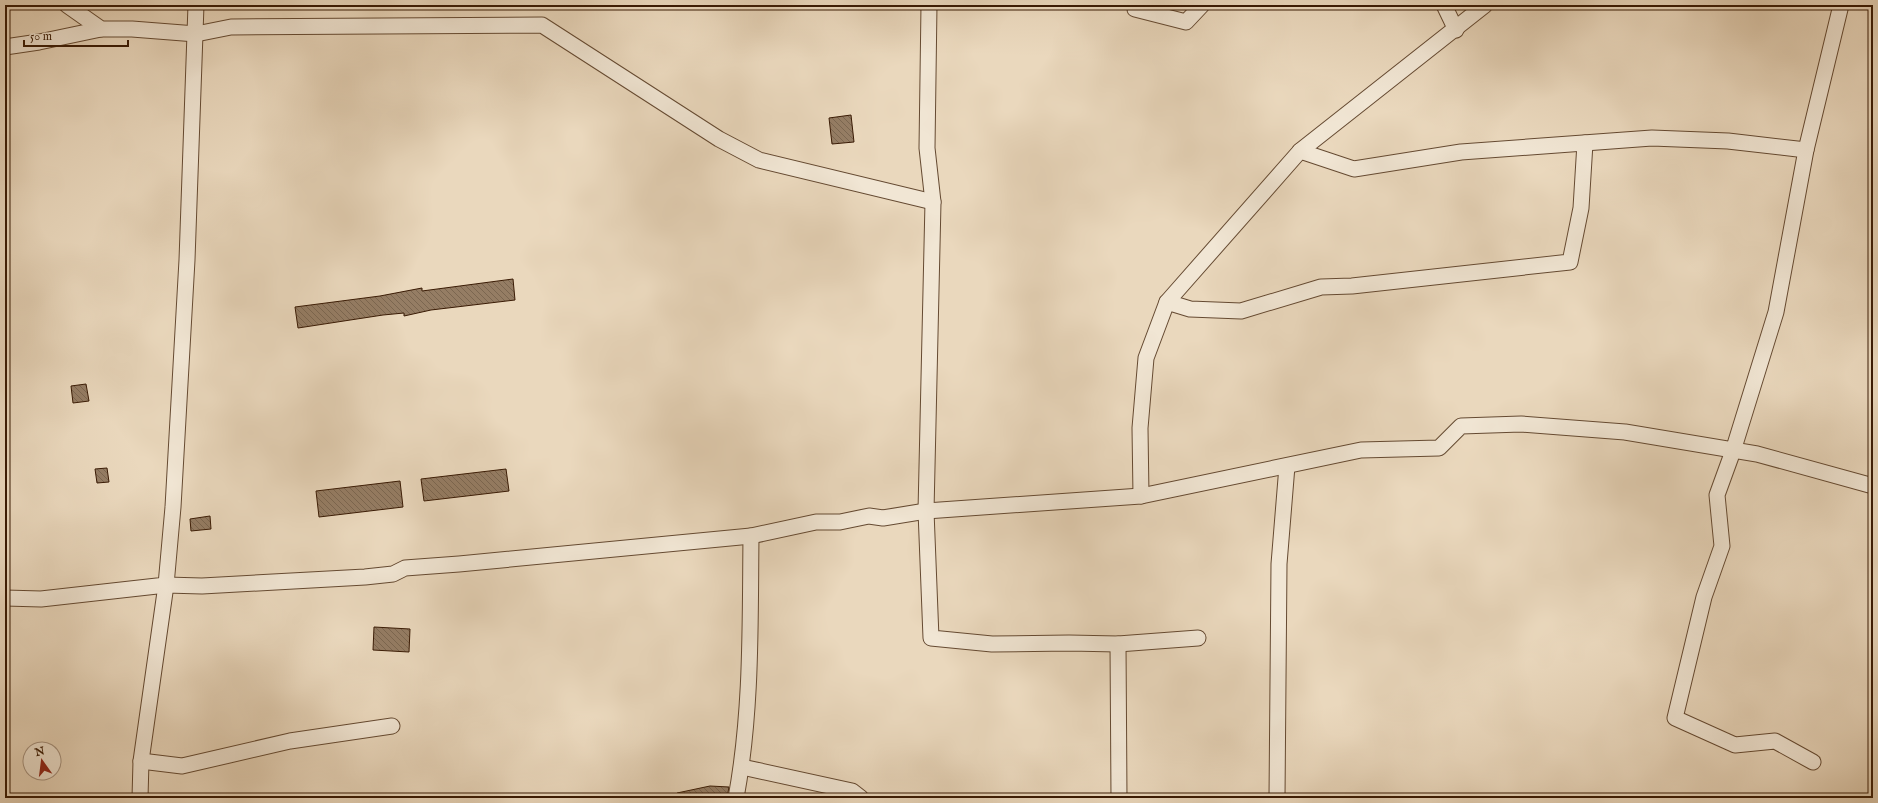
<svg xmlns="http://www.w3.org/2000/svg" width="1878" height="803" font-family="'IM FELL English',serif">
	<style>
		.building { fill: url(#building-back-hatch); stroke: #391a04 }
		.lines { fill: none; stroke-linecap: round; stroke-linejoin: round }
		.street-casing { stroke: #654a32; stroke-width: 17 }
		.street { stroke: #f1e6d4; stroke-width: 15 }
	</style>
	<defs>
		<pattern id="building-back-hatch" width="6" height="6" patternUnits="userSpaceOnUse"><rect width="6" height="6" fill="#957d64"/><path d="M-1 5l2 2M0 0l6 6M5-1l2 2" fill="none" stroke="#7b6650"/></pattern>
	</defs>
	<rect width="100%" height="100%" fill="#ead8bd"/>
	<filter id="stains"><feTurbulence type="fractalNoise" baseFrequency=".005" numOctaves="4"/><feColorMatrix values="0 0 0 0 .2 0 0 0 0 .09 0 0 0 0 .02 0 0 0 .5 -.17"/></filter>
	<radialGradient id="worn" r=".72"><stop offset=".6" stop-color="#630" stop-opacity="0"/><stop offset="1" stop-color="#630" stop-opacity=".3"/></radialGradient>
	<!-- building -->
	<g class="building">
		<path d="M851 115 854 142 832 144 829 118Z"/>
		<path d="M513 279 515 300 431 310 404 316V313L383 315 298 328 295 307 380 296 422 288V291Z"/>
		<path d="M86 384 89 401 73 403 71 386Z"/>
		<path d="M107 468 109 482 97 483 95 469Z"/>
		<path d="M506 469 509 491 424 501 421 479Z"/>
		<path d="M400 481 403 507 319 517 316 491Z"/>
		<path d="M210 516 211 529 191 531 190 519Z"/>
		<path d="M374 627 410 629 409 652 373 650Z"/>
		<path d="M710 786 729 787 727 798H678L677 793Z"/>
	</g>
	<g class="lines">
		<defs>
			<g id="street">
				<path d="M67 5 101 29H132L196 34 231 27 542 25 719 139 759 160 933 202"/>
				<path d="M929 5 927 148 933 202 926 511 931 638 992 644 1069 643 1118 644 1198 638"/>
				<path d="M1135 5V9L1186 22 1202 5"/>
				<path d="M1444 5 1456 30"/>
				<path d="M5 47 39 42 101 29"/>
				<path d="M1300 151 1354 169 1461 152 1652 138 1728 141 1806 150"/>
				<path d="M1167 302 1190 309 1241 311 1321 287 1352 286 1570 262 1581 208 1585 143"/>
				<path d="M1141 496 1140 428 1146 358 1167 302 1300 151 1485 5"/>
				<path d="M5 598 41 599 166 585 173 507 187 260 196 5"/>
				<path d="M1118 644 1119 798"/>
				<path d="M141 761 182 766 290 741 392 726"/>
				<path d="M1813 762 1775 741 1735 745 1675 718 1704 597 1722 546 1717 495 1733 451 1776 312 1806 150 1841 5"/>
				<path d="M742 767 852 791 861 798"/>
				<path d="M140 798 141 761 166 585 202 586 365 577 393 574 405 568 459 564 751 536 816 522H840L869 516 883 518 926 511 1141 496 1361 450 1439 448 1461 426 1521 424 1625 432 1757 454 1873 486"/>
				<path d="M736 798C752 711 750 623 751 536"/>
				<path d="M1277 798 1279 564 1287 466"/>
			</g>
		</defs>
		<!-- street casing -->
		<use href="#street" class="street-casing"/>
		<!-- street -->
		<use href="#street" class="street"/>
	</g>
	<!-- margin -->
	<rect width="1878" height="803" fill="none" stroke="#ead8bd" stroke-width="20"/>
	<rect x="6" y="6" width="1866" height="791" fill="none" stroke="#391a04" stroke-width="2"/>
	<rect x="10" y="10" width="1858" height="783" fill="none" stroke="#391a04"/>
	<!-- north arrow -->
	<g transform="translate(42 761) rotate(346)"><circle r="19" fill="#f1e6d4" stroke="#a79481"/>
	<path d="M0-3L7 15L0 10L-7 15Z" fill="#8f2418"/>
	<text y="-6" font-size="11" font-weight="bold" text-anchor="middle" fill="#391a04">N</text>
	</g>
	<!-- scale -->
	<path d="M24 40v6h104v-6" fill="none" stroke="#391a04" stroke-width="2"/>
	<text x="30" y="40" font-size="12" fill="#391a04" stroke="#f1e6d4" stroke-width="3" paint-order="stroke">50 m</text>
	<rect width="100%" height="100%" filter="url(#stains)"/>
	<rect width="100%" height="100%" fill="url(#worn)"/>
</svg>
